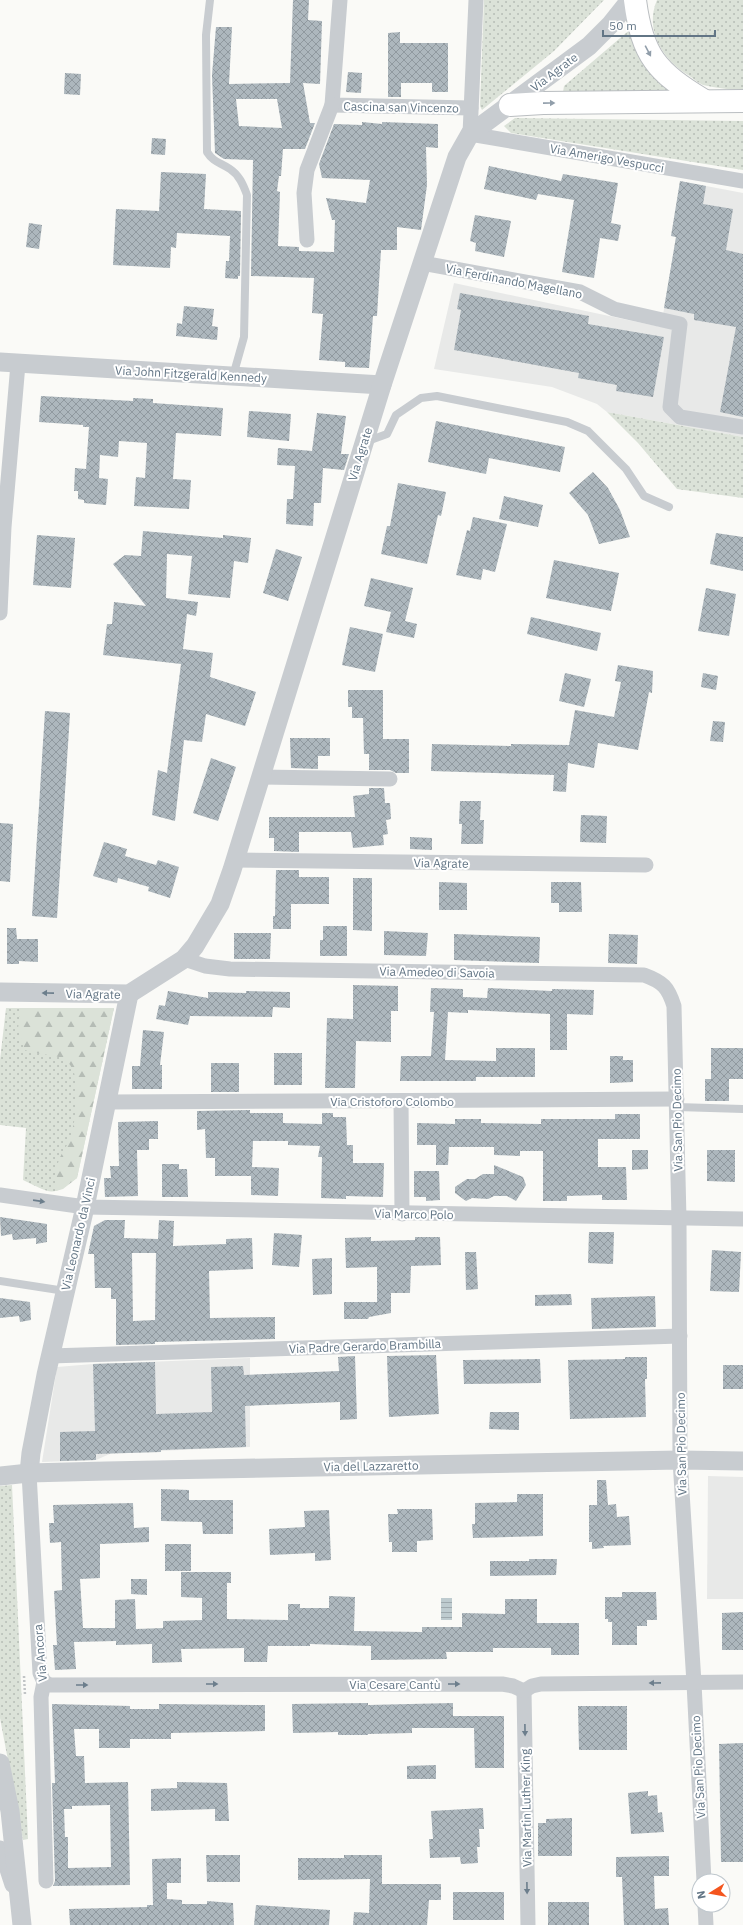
<svg xmlns="http://www.w3.org/2000/svg" width="743" height="1925" font-family="'IBM Plex Sans',sans-serif">
	<style>
		.built { fill: #e8e9e8 }
		.grass { fill: url(#grass-dots) }
		.forest { fill: url(#forest-firs) }
		.water { fill: url(#water-rules) }
		.building { fill: url(#building-cross-hatch); fill-rule: evenodd }
		.lines { fill: none; stroke-linecap: round; stroke-linejoin: round }
		.motorway-casing { stroke: #babec1; stroke-width: 24 }
		.path { stroke: #c1c4c6; stroke-width: 2.5; stroke-dasharray: 2 2; stroke-linecap: butt }
		.service { stroke: #c8ccd0; stroke-width: 8 }
		.minor { stroke: #c8ccd0; stroke-width: 15 }
		.tertiary { stroke: #c8ccd0; stroke-width: 19 }
		.motorway { stroke: #fff; stroke-width: 22 }
		.oneway { fill: #919eaa }
		.oneway2 { fill: #6c7e8c }
		.labels { text-anchor: middle; dominant-baseline: central; stroke-width: 4; stroke-linejoin: round; paint-order: stroke }
		.street-label { font-size: 12px; fill: #627585; stroke: #fff }
	</style>
	<defs>
		<pattern id="grass-dots" width="8" height="8" patternUnits="userSpaceOnUse"><rect width="8" height="8" fill="#dbe2d8"/><path d="M2 2h.1M6 6h.1" fill="none" stroke="#b5bcb5" stroke-width="1.8" stroke-linecap="round"/></pattern>
		<pattern id="forest-firs" width="22" height="20" patternUnits="userSpaceOnUse"><rect width="22" height="20" fill="#dbe2d8"/><path d="M5 1l3.5 6h-7zM16 11l3.5 6h-7z" fill="#b5bcb5"/></pattern>
		<pattern id="water-rules" width="6" height="5" patternUnits="userSpaceOnUse"><rect width="6" height="5" fill="#becbcf"/><path d="M0 2.5h6" fill="none" stroke="#9ea9ae"/></pattern>
		<pattern id="building-cross-hatch" width="8" height="8" patternUnits="userSpaceOnUse"><rect width="8" height="8" fill="#adb7bd"/><path d="M0 0l8 8M0 8l8-8" fill="none" stroke="#90999f"/></pattern>
	</defs>
	<rect width="100%" height="100%" fill="#fafaf7"/>
	<!-- built -->
	<g class="built">
		<path d="M680 181 743 193V437L607 412 597 404 552 387 434 369 454 283 661 327 676 237Z"/>
		<path d="M250 1358V1447L112 1453 96 1460 42 1462 57 1367 93 1364Z"/>
		<path d="M708 1476 743 1477V1599H707Z"/>
	</g>
	<!-- grass -->
	<g class="grass">
		<path d="M484 0H604L554 51 482 110 480 106Z"/>
		<path d="M657 0H743V91C730 89 716 88 703 85 698 83 693 78 688 75 663 60 644 30 657 0Z"/>
		<path d="M633 27 673 94 563 92 564 86Z"/>
		<path d="M515 118 743 121V170L511 133 504 126Z"/>
		<path d="M607 412 743 437V498L677 489 638 443Z"/>
		<path d="M6 1008H114L77 1178C51 1198 51 1193 23 1180L26 1128 0 1125V1060Z"/>
		<path d="M12 1485 28 1839 23 1840 0 1718V1486Z"/>
	</g>
	<!-- forest -->
	<path class="forest" d="M20 1008H114L77 1178 63 1189 56 1191C57 1182 56 1172 58 1163 60 1155 66 1148 69 1141 76 1122 85 1072 64 1059 57 1055 36 1054 25 1050L18 1030Z"/>
	<!-- water -->
	<rect class="water" x="441" y="1598" width="11" height="22"/>
	<!-- building -->
	<g class="building">
		<path d="M293 0H309L308 20 322 21 320 84 303 83 310 123H315L305 149H283L281 176H279L277 191 280 192 278 246 299 247V251L334 252 335 220H332L326 198 366 203 370 180 322 178 319 164 334 124 362 125V122L382 124V122L438 124V148L426 147 427 185 421 230 397 227V250H381L377 316H373L369 368 345 367V362L319 360 323 314 312 313 314 278 251 276 253 160 224 159 215 153 212 75 216 27H232L229 84 290 83ZM236 99H277L282 128 239 126Z"/>
		<path d="M400 32V43H448V92H432V83H401V97H388V33Z"/>
		<path d="M348 72 362 73 361 93 346 92Z"/>
		<path d="M65 73 81 74 80 95 64 94Z"/>
		<path d="M152 138 166 139 165 155 151 154Z"/>
		<path d="M489 166 561 181 563 174 618 183 611 223 621 225 618 241 600 238 594 278 562 272 574 200 538 194 536 200 484 189Z"/>
		<path d="M161 172 206 174 204 209 241 211 240 276H238V279L225 278 226 261H229L230 236 177 233 176 248 171 247 170 268 113 265 116 209 159 211Z"/>
		<path d="M680 181 706 186 703 204 733 209 726 250 743 254V417L720 412 736 327 694 320V314L664 308 676 237 671 236Z"/>
		<path d="M475 215 511 221 504 257 475 251 476 243 470 241Z"/>
		<path d="M29 223 42 225 39 249 26 247Z"/>
		<path d="M460 293 589 316 588 324 664 337 653 397 616 391 617 385 578 378 579 373 454 350 461 310 457 309Z"/>
		<path d="M184 306 214 309 212 326 218 327 217 340 176 336 177 323 182 324Z"/>
		<path d="M41 396 133 401V398L153 399V403L223 408 221 436 176 433 173 479 191 480 189 509 134 506 136 477 145 478 147 443 119 441 118 457 100 455 99 478 108 479 106 505 84 503V500L78 499V491H74L75 468 86 469 89 427H83V425L39 422Z"/>
		<path d="M249 411 291 414 289 441 247 437Z"/>
		<path d="M317 413 346 416 341 454H349L344 470 323 468 321 503H314L313 526 286 524 287 499H293L295 466 277 465 278 448 312 451Z"/>
		<path d="M436 421 565 447 560 472 489 458 486 474 428 462Z"/>
		<path d="M593 472 608 488 620 510 630 537 599 544 588 515 569 493Z"/>
		<path d="M398 483 446 492 441 516 438 515 427 564 381 554 387 526H390Z"/>
		<path d="M504 496 543 505 538 527 499 519Z"/>
		<path d="M473 517 507 524 495 572 483 569 481 580 456 575 467 530 470 531Z"/>
		<path d="M143 531 223 538V535L251 538 248 563 234 561 230 598 188 594 192 556 167 554 166 598 198 602 196 616 187 614 183 649 213 653 210 677 256 692 245 726 206 714 202 742 184 740 175 821 152 815 158 770 167 773 181 664 103 655 107 624H112L114 602 146 606 113 564 125 555 141 556Z"/>
		<path d="M716 533 743 537V571L710 564Z"/>
		<path d="M37 535 75 538 71 588 33 585Z"/>
		<path d="M276 549 302 557 288 601 263 593Z"/>
		<path d="M554 560 619 573 611 611 546 598Z"/>
		<path d="M371 578 413 588 405 621 417 624 414 638 386 632 391 612 364 606Z"/>
		<path d="M706 588 736 594 729 636 698 631Z"/>
		<path d="M531 617 601 633 597 651 527 634Z"/>
		<path d="M350 627 383 634 375 672 342 665Z"/>
		<path d="M618 665 653 671 652 693 649 692 638 750 598 743 594 768 568 763 566 792 553 791 554 775 431 771 432 744 511 746V744L569 745 575 710 614 717 621 682 615 681Z"/>
		<path d="M565 673 591 679 584 707 559 701Z"/>
		<path d="M703 673 718 676 716 690 701 687Z"/>
		<path d="M348 690H383V739H409V773H396L390 770H369V754H364L363 718H352V707H348Z"/>
		<path d="M45 711 70 713 57 918 32 916Z"/>
		<path d="M713 721 725 722 723 742 710 741Z"/>
		<path d="M290 738H330V756H318V769L291 768Z"/>
		<path d="M211 758 236 767 218 821 193 813Z"/>
		<path d="M369 788H384L385 803H390L391 819 386 820 388 834 383 835 384 845 353 848 351 832H299V852L274 851V838H269V817H355L353 796 369 794Z"/>
		<path d="M460 801H481L480 820H484L483 844H461L462 824H459Z"/>
		<path d="M581 815 607 816 606 843 580 842Z"/>
		<path d="M0 823 13 824 10 882 0 881Z"/>
		<path d="M410 837 432 838V850L410 849Z"/>
		<path d="M104 842 127 849 125 856 156 865 158 860 179 867 170 898 148 891 149 887 118 878 117 883 93 876Z"/>
		<path d="M276 870H299V877H329V904H291V929H273V916H275Z"/>
		<path d="M353 878H372V931L353 930Z"/>
		<path d="M439 882 467 883V910H439Z"/>
		<path d="M551 882H581L582 912H559V903H551Z"/>
		<path d="M323 926H347V956H320V940H323Z"/>
		<path d="M7 928H16L17 939H38V962L19 961V964H7Z"/>
		<path d="M384 931 428 933 426 956 384 955Z"/>
		<path d="M234 933H271L270 959H234Z"/>
		<path d="M454 934 540 937 539 963 454 960Z"/>
		<path d="M609 934 638 935 637 964 608 963Z"/>
		<path d="M353 985 398 986V1011H391V1042L356 1041 355 1088H325L327 1018 353 1019Z"/>
		<path d="M431 988 463 989V997L487 998 488 988 552 991V989L594 990 593 1015 567 1014V1050H550V1014L468 1010V1013L448 1012 445 1060 496 1061V1048H535V1077H476V1081H400L401 1056H431L434 1012H430Z"/>
		<path d="M168 991 208 998V992L246 993V991L290 992V1008L273 1007 272 1017 190 1016 188 1025 156 1019 159 1005 165 1006Z"/>
		<path d="M143 1030 164 1032 160 1065H162V1089H132V1066H140Z"/>
		<path d="M711 1048H743V1079H729V1101H705V1079H711Z"/>
		<rect x="274" y="1053" width="28" height="32"/>
		<path d="M610 1056H623V1060H633V1082L610 1083Z"/>
		<rect x="211" y="1063" width="28" height="29"/>
		<path d="M250 1110V1113H283V1123L322 1124V1113H333V1117H346L347 1145H353V1163H384L383 1197 346 1196V1199L321 1198 322 1157H318L320 1146 288 1145V1141H253L252 1167 279 1168 278 1196 251 1195V1176H215V1158H206L205 1129 197 1130V1111Z"/>
		<path d="M615 1114H640V1139H598V1167H626L627 1200H602V1195L567 1196V1201H543V1151H520V1156L494 1155V1147H449L448 1165H436V1145H417V1123L455 1124V1119H481V1123L541 1124V1119H615Z"/>
		<path d="M158 1121V1139H149V1150H137L138 1196 105 1197 104 1178H111L110 1166H119L118 1122Z"/>
		<path d="M632 1150H648V1169L632 1170Z"/>
		<path d="M707 1150H735V1182L707 1181Z"/>
		<path d="M162 1164H179V1169H187L188 1197H162Z"/>
		<path d="M494 1165 523 1177 526 1185 516 1201 507 1196H494L488 1199 472 1198 466 1201 455 1193V1187L467 1179H475L483 1174H494Z"/>
		<path d="M414 1171H439L440 1200 426 1201V1197H414Z"/>
		<path d="M0 1217 47 1224V1242L36 1244V1238L13 1240 12 1234 1 1236Z"/>
		<path d="M105 1220H125L124 1238 158 1239 159 1220 174 1221 173 1246 226 1244V1239L252 1238 253 1269 209 1271 210 1318 275 1317V1339L155 1342V1344L116 1345V1299H111V1288H95L94 1254H88L94 1226ZM132 1253H156L155 1320 133 1321Z"/>
		<path d="M589 1232H614L613 1264 588 1263Z"/>
		<path d="M274 1233 302 1235 299 1267 272 1265Z"/>
		<path d="M371 1237V1241L415 1240V1237H440L441 1265 411 1266 410 1293H391V1313L369 1317 368 1319H344V1302H377V1267L346 1268 345 1238Z"/>
		<path d="M712 1250 741 1252 739 1292 710 1291Z"/>
		<path d="M465 1252H476L478 1289 466 1290Z"/>
		<path d="M332 1258V1294L313 1295 312 1259Z"/>
		<path d="M571 1294 572 1305 535 1306V1295Z"/>
		<path d="M655 1296 656 1327 592 1329 591 1298Z"/>
		<path d="M0 1298 30 1302 31 1320 20 1322 19 1316 0 1318Z"/>
		<path d="M436 1355 439 1414 389 1417 387 1356Z"/>
		<path d="M355 1356 357 1419 340 1420V1402L245 1406 246 1447 161 1450V1452L96 1454V1460L60 1461V1432L95 1431 93 1364 155 1362 156 1414 212 1412 211 1367 243 1366 244 1375 339 1371 338 1357Z"/>
		<path d="M625 1357H647V1379H645L646 1417 570 1419 568 1360 625 1359Z"/>
		<path d="M540 1359 541 1383 464 1384 463 1360Z"/>
		<rect x="723" y="1365" width="20" height="24"/>
		<path d="M490 1412H519V1430L489 1429Z"/>
		<path d="M597 1480H606L608 1505 616 1504 617 1517 629 1516 631 1545 603 1546 604 1548 592 1549V1542H589V1505H597Z"/>
		<path d="M161 1489 189 1490V1500H233V1534H203L202 1522 161 1521Z"/>
		<path d="M517 1494H543V1536L473 1538 472 1524H475V1503L517 1502Z"/>
		<path d="M133 1503 134 1528 149 1527V1542L100 1544V1578L80 1579 83 1628H115V1600L135 1599 136 1629 163 1628V1621L202 1620V1598L181 1597V1572H231V1583H227V1619L288 1620V1604H300V1608H329V1596L355 1597 354 1631 422 1632V1627H462V1613L505 1614V1599H537V1623H579V1655H551V1648H493V1652H446L447 1659 371 1660V1646L310 1644V1646H268L267 1662H244V1648L181 1649 182 1662 152 1663V1644L116 1645V1641L74 1642 76 1669 55 1670 53 1645H57L54 1591 62 1590 61 1542 50 1543 49 1523H54L53 1505Z"/>
		<path d="M397 1509H432L433 1540 417 1541V1552H392V1542H389L388 1514H398Z"/>
		<path d="M329 1510 331 1560 315 1561V1553L270 1555 269 1529 305 1527 304 1511Z"/>
		<rect x="165" y="1544" width="26" height="27"/>
		<path d="M529 1559H557L556 1575 490 1576V1561H529Z"/>
		<path d="M131 1579H147V1595L131 1594Z"/>
		<path d="M622 1592H656L657 1620H647V1626H637V1645H612V1622H608V1619H605V1597H622Z"/>
		<path d="M743 1612V1650H722V1613Z"/>
		<path d="M368 1703V1705L453 1703V1716H504V1768H475L474 1728H412V1733L368 1734V1735H338V1732L293 1733 292 1704Z"/>
		<path d="M52 1704 130 1706V1709H159V1704L265 1705V1731L171 1733V1739H130V1748H99V1729H74L76 1756H84L85 1783 128 1782 130 1885 53 1886 55 1881 52 1783H55ZM110 1805 111 1867 68 1868V1837H65L64 1809H72V1806Z"/>
		<path d="M578 1706H627V1750H579Z"/>
		<path d="M743 1743V1862H721L719 1744Z"/>
		<path d="M436 1765V1779H407V1766Z"/>
		<path d="M177 1782 227 1783 229 1821H215V1809L151 1811V1789L177 1788Z"/>
		<path d="M648 1791V1796L657 1795 658 1813 662 1812 664 1832 631 1834 628 1793Z"/>
		<path d="M483 1808 484 1829H479L480 1847H477L478 1863 461 1864 460 1857 430 1858 429 1839H433L431 1811Z"/>
		<path d="M572 1818V1856H538V1823H546V1819Z"/>
		<path d="M206 1855H240V1882H207Z"/>
		<path d="M344 1855H382V1884H441V1900H429L427 1925H353L354 1912 369 1913 370 1879 298 1880V1858H344Z"/>
		<path d="M669 1856V1876H654L655 1909 668 1908 669 1925H624L622 1877H616V1857Z"/>
		<path d="M181 1858V1883H167V1899L182 1900V1904H207V1901L233 1903 234 1925H70L69 1909 147 1907V1905H153L152 1859Z"/>
		<rect x="453" y="1892" width="51" height="28"/>
		<rect x="548" y="1902" width="41" height="23"/>
		<path d="M256 1905 330 1910 329 1925H254Z"/>
	</g>
	<g class="lines">
		<defs>
			<g id="motorway">
				<path d="M635 0C642 56 657 72 703 100"/>
				<path d="M510 105 543 103 743 101"/>
			</g>
		</defs>
		<!-- motorway casing -->
		<use href="#motorway" class="motorway-casing"/>
		<!-- path -->
		<path class="path" d="M24 1676 25 1695"/>
		<!-- service -->
		<g class="service">
			<path d="M210 0 206 35 207 152C214 163 220 162 230 169 239 175 243 184 247 195L244 337 233 376"/>
			<path d="M365 442 387 434 396 415 421 398 437 396 567 422 588 431 626 469 644 496 669 507"/>
			<path d="M677 1107 743 1109"/>
			<path d="M0 1281 65 1291"/>
		</g>
		<!-- minor -->
		<g class="minor">
			<path d="M340 0 332 105 471 108"/>
			<path d="M476 0 470 134 743 181"/>
			<path d="M307 240 304 193 307 170 332 105"/>
			<path d="M422 263 580 292 614 309 680 324 670 407 680 417 743 427"/>
			<path d="M0 613 4 527 18 364"/>
			<path d="M261 777 390 779"/>
			<path d="M235 860 646 865"/>
			<path d="M184 959 205 966 230 969 644 975C663 982 668 987 674 1006L679 1219 680 1460 694 1683 704 1881"/>
			<path d="M401 1101 402 1214"/>
			<path d="M107 1102 677 1099"/>
			<path d="M0 1195 85 1207 743 1219"/>
			<path d="M50 1356 680 1336"/>
			<path d="M29 1473 40 1673 44 1682 41 1697 46 1881"/>
			<path d="M44 1682 50 1685 502 1684 513 1686 524 1691"/>
			<path d="M524 1691 528 1925"/>
			<path d="M524 1691 532 1686 541 1684 743 1682"/>
			<path d="M0 1848 12 1885"/>
			<path d="M705 1905 706 1925"/>
		</g>
		<!-- tertiary -->
		<g class="tertiary">
			<path d="M0 362 382 385"/>
			<path d="M0 992 129 994 184 959 195 946 220 904 232 870 382 385 457 157 470 134 589 46 611 24 630 0"/>
			<path d="M29 1473 31 1453 46 1375 85 1207 129 994"/>
			<path d="M0 1476 29 1473 106 1471 680 1460 743 1461"/>
			<path d="M0 1763 10 1811 22 1925"/>
		</g>
		<!-- motorway -->
		<use href="#motorway" class="motorway"/>
	</g>
	<!-- one-way arrows -->
	<defs><path id="oneway-solid" d="M-6-.8H1V-3.2L6.5 0L1 3.2V.8H-6Z"/></defs>
	<g class="oneway">
		<use href="#oneway-solid" transform="translate(648 51) rotate(62)"/>
		<use href="#oneway-solid" transform="translate(549 103) rotate(-1)"/>
	</g>
	<g class="oneway2">
		<use href="#oneway-solid" transform="translate(48 993) rotate(-179)"/>
		<use href="#oneway-solid" transform="translate(39 1201) rotate(8)"/>
		<use href="#oneway-solid" transform="translate(655 1683) rotate(179)"/>
		<use href="#oneway-solid" transform="translate(212 1684)"/>
		<use href="#oneway-solid" transform="translate(454 1684)"/>
		<use href="#oneway-solid" transform="translate(82 1685)"/>
		<use href="#oneway-solid" transform="translate(525 1730) rotate(89)"/>
		<use href="#oneway-solid" transform="translate(527 1888) rotate(89)"/>
	</g>
	<g class="labels">
		<!-- street labels -->
		<g class="street-label">
			<text transform="translate(554 72) rotate(-37)">Via Agrate</text>
			<text transform="translate(401 107) rotate(1)">Cascina san Vincenzo</text>
			<text transform="translate(607 158) rotate(10)">Via Amerigo Vespucci</text>
			<text transform="translate(514 281) rotate(11)">Via Ferdinando Magellano</text>
			<text transform="translate(191 374) rotate(3)">Via John Fitzgerald Kennedy</text>
			<text transform="translate(360 454) rotate(-73)">Via Agrate</text>
			<text transform="translate(441 863) rotate(1)">Via Agrate</text>
			<text transform="translate(437 972) rotate(1)">Via Amedeo di Savoia</text>
			<text transform="translate(93 994) rotate(1)">Via Agrate</text>
			<text x="392" y="1101">Via Cristoforo Colombo</text>
			<text transform="translate(677 1120) rotate(-91)">Via San Pio Decimo</text>
			<text transform="translate(414 1214) rotate(1)">Via Marco Polo</text>
			<text transform="translate(78 1234) rotate(-77)">Via Leonardo da Vinci</text>
			<text transform="translate(365 1346) rotate(-2)">Via Padre Gerardo Brambilla</text>
			<text transform="translate(681 1444) rotate(-91)">Via San Pio Decimo</text>
			<text transform="translate(371 1466) rotate(-1)">Via del Lazzaretto</text>
			<text transform="translate(40 1653) rotate(-95)">Via Ancora</text>
			<text x="395" y="1684">Via Cesare Cantù</text>
			<text transform="translate(698 1767) rotate(-93)">Via San Pio Decimo</text>
			<text transform="translate(526 1808) rotate(-91)">Via Martin Luther King</text>
		</g>
	</g>
	<!-- north arrow -->
	<g transform="translate(711 1893) rotate(259)"><circle r="19" fill="#ffffff" stroke="#c0c8ce"/>
	<path d="M0-3L7 15L0 10L-7 15Z" fill="#f4551e"/>
	<text y="-6" font-size="11" font-weight="bold" text-anchor="middle" fill="#627585">N</text>
	</g>
	<!-- scale -->
	<path d="M603 30v6h112v-6" fill="none" stroke="#627585" stroke-width="2"/>
	<text x="609" y="30" font-size="12" fill="#627585" stroke="#ffffff" stroke-width="3" paint-order="stroke">50 m</text>
</svg>
